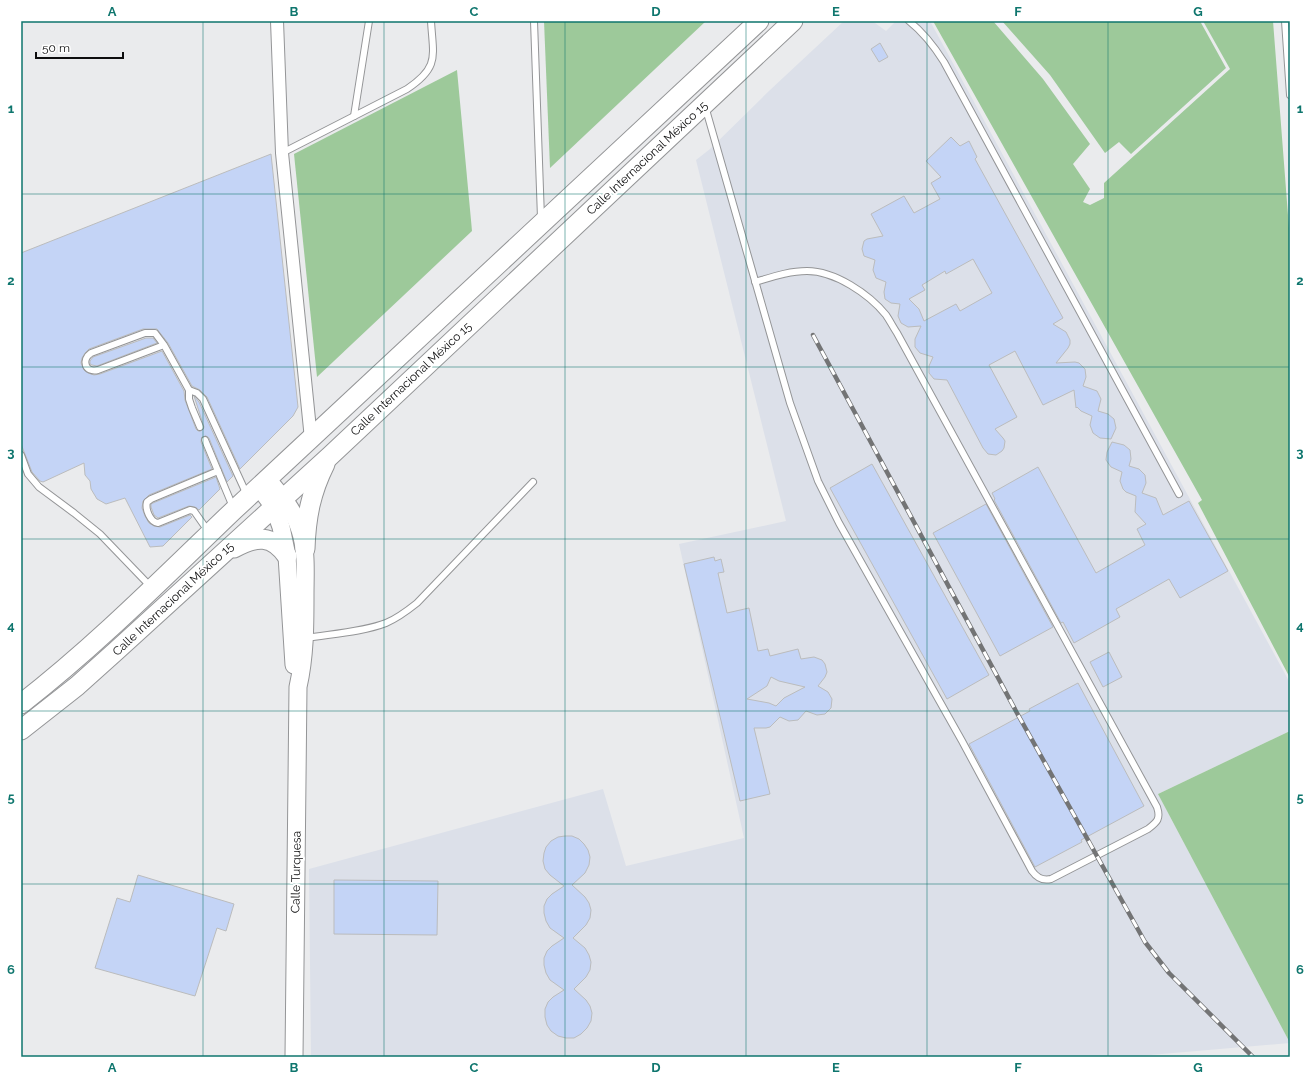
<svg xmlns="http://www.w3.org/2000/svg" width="1311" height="1078" font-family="Raleway,sans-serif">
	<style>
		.built { fill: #dce0e9 }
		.green { fill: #9dc99a }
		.building { fill: #c4d4f6; stroke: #bbbcbd; fill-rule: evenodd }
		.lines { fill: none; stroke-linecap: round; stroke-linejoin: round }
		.lane-casing { stroke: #949597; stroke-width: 8 }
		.street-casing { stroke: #949597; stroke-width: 14 }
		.secondary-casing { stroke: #949597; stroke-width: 19 }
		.primary-casing { stroke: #949597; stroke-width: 21 }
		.lane { stroke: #fff; stroke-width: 6 }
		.street { stroke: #fff; stroke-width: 12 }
		.secondary { stroke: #fff; stroke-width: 17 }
		.primary { stroke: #fff; stroke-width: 19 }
		.rail-casing { stroke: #737475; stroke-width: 4.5 }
		.rail { stroke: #fff; stroke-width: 3; stroke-dasharray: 9; stroke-linecap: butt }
		.grid { fill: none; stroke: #0f766e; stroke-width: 1; stroke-opacity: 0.55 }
		.labels { text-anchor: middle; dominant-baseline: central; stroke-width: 4; stroke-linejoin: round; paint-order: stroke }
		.street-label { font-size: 12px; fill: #0d0d0e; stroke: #fff }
		.neatline { fill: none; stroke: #0f766e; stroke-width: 1.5 }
		.grid-label { font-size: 13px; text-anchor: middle; font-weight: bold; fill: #0f766e }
	</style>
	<rect width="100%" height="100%" fill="#eaebed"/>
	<!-- built -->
	<path class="built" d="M844 21H869L875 23 886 31 896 21H930L1290 683V731L1158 794 1290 1043 1127 1057H311L309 869 603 789 626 866 744 838 679 544 786 521 696 160 710 149 770 90Z"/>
	<!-- green -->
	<g class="green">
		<path d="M544 21H706L550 168Z"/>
		<path d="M933 21H993L1043 79 1090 144 1073 164 1090 189 1083 202 1090 205 1104 198V183L1230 69 1203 21H1273L1290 241V678L1198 503 1202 500Z"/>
		<path d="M1002 21H1200L1226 68 1131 154 1119 142 1105 153 1050 75Z"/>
		<path d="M457 70 472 231 317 377 294 154Z"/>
		<path d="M1290 731V1043L1158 794Z"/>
	</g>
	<!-- building -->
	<g class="building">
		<path d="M880 43 888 57 879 62 871 49Z"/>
		<path d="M951 137 960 146 969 141 977 157 975 159 1063 318 1053 324 1066 332 1070 340V344L1068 348 1056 363 1075 362 1079 363 1085 369 1086 377 1083 386 1097 391 1101 399 1098 411 1108 414 1114 419 1116 428 1111 439 1100 438 1093 433 1090 425 1092 416 1081 411 1077 407 1076 408 1074 390 1043 405 1015 351 989 365 1017 417 995 429 1003 438 1005 441 1004 448 1002 451 996 455 988 454 983 448 947 380 934 379 929 373V366L933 357 920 353 915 347V339L921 326 908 327 901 323 898 316 900 304 891 303 885 299 884 292 886 282 876 278 873 270 875 260 864 256 862 249 864 241 867 239 883 236 871 214 904 196 914 213 940 199 931 183 941 177 926 161ZM973 259 992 293 960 311 956 304 924 321 919 309 909 299 925 290 922 285 945 271 946 274Z"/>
		<path d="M271 154 298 407 293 416 240 469 207 397 200 390 192 386 168 343 157 329H143L89 349 85 353 82 358 81 363 84 370 88 373 94 375 100 374 162 351 184 391 185 400 196 429 198 431H201L204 427 194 396 199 402 233 476 227 482 209 438 206 436 202 437 201 442 212 469 149 495 143 501 142 508 145 516 149 523 154 526 160 527 190 515 192 517 163 546 150 547 125 498 106 504 97 499 91 489 90 481 85 475 84 463 43 482 40 481 32 472 21 444V253Z"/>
		<path d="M146 338H153L157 343 97 366 92 365 90 364V361L93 357Z"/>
		<path d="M1112 442 1124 445 1130 450 1131 459 1129 466 1139 469 1145 475 1146 483 1142 493 1156 498 1163 515 1189 501 1228 571 1180 598 1169 579 1116 609 1120 617 1074 643 1063 622 1061 623 994 500 995 499 992 493 1038 467 1096 573 1145 545 1137 529 1146 524 1135 512 1136 496 1126 492 1123 489 1120 481 1122 472 1111 467 1106 460 1107 452Z"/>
		<path d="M872 464 989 675 947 699 830 488Z"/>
		<path d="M216 477 220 489 199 510 195 507 189 506 158 518 154 515 151 507V504L153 503Z"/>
		<path d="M986 504 1053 627 1000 656 933 533Z"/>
		<path d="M714 557 715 561 721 559 724 572 718 573 727 613 749 608 758 651 768 649 770 656 798 649 801 659 814 657 822 660 825 664 827 672 825 677 818 686 828 692 832 699 831 708 825 714 817 715 806 711 798 720 789 721 780 717 770 727 766 728H754L770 794 740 801 684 564ZM771 677 779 681 805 687 784 698 776 706 769 703 747 699 767 686Z"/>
		<path d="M1109 652 1122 677 1103 687 1090 662Z"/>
		<path d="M1078 683 1144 806 1081 840 1082 842 1035 867 969 744 1030 711 1029 709Z"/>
		<path d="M565 836H572L579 839 584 844 588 850 590 857 589 865 585 873 572 885 585 897 589 903 591 910 590 918 586 925 573 938 585 948 589 955 591 962 590 970 586 977 574 989 586 1000 590 1006 592 1013 591 1021 587 1028 581 1034 574 1038H566L558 1036 551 1031 547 1025 545 1017V1009L548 1002 553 997 564 990 550 980 546 973 544 965V958L547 951 552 946 564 938 550 928 546 921 544 913V906L547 899 552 894 564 886 550 875 545 869 543 861 544 853 546 847 551 841 558 837Z"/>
		<path d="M138 875 234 904 226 931 217 928 195 996 95 968 117 898 130 902Z"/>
		<path d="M334 880 438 881 437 935 334 934Z"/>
	</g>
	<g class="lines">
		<defs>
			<g id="lane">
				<path d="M534 21 541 218"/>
				<path d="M909 21C924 33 934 46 944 62L1179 494"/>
				<path d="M1285 21 1290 95"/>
				<path d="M705 106 790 403 818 481 839 523 962 741 1032 871C1037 878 1043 881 1051 879L1148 829C1157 822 1161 819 1157 807L897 333C893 327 890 321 886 315 869 294 835 271 807 271 789 271 772 277 755 282"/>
				<path d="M354 116 369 21"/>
				<path d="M282 153 407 89C440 67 433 56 431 21"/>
				<path d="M164 345 98 370C85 373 81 360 91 353L145 333H155L164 345 189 390V399L192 408 200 427"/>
				<path d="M189 390 197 393 203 399 247 495"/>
				<path d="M205 440 233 507"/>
				<path d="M21 455 28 474 39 487 74 513 100 534 151 587"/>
				<path d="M208 531 194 511 190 510 158 523C150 522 145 509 147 502L151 499 218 471"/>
				<path d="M306 638C330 634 363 632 386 623 398 618 407 611 417 603L533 482"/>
			</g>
			<path id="street" d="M277 21 282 153 311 439"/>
			<g id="secondary">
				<path d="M267 479C281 495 294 510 300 530 307 551 305 573 305 595 305 626 305 656 298 687L294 1057"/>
				<path d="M259 487 274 507 281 527 287 556 294 665"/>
			</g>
			<g id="primary">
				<path d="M234 548C256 536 272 534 287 556"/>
				<path d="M305 549C306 517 311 492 325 464"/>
				<path d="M21 704C97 645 165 576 234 510L759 21"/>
				<path d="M21 730 77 686 116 651 330 456 793 21"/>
			</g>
		</defs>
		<!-- lane casing -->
		<use href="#lane" class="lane-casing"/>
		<!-- street casing -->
		<use href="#street" class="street-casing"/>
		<!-- secondary casing -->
		<use href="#secondary" class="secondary-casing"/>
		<!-- primary casing -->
		<use href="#primary" class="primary-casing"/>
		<!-- lane -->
		<use href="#lane" class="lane"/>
		<!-- street -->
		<use href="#street" class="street"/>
		<!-- secondary -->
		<use href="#secondary" class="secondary"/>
		<!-- primary -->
		<use href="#primary" class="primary"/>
		<defs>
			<path id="rail" d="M813 335 1017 713 1145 942 1169 973 1253 1057"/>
		</defs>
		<!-- rail casing -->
		<use href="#rail" class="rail-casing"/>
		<!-- rail -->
		<use href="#rail" class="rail"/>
	</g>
	<!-- grid -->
	<path class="grid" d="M203 21V1057M384 21V1057M565 21V1057M746 21V1057M927 21V1057M1108 21V1057M21 194H1290M21 367H1290M21 539H1290M21 711H1290M21 884H1290"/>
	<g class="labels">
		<!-- street labels -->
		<g class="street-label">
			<text transform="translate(647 158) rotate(-43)">Calle Internacional México 15</text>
			<text transform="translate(411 379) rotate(-43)">Calle Internacional México 15</text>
			<text transform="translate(173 599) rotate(-43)">Calle Internacional México 15</text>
			<text transform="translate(296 872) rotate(-89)">Calle Turquesa</text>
		</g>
	</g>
	<!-- border -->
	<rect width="1311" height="1078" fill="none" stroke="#ffffff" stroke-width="44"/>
	<!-- scale -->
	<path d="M36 52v6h87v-6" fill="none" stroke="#0d0d0e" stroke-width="2"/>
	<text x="42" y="52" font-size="12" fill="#0d0d0e" stroke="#ffffff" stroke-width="3" paint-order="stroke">50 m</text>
	<rect x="22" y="22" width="1267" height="1034" class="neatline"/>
	<g class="grid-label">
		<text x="112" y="16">A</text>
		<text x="294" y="16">B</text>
		<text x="474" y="16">C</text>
		<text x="656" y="16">D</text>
		<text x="836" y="16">E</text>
		<text x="1018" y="16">F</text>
		<text x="1198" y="16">G</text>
		<text x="11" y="113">1</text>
		<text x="1300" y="113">1</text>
		<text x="11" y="285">2</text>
		<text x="1300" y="285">2</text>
		<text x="11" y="457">3</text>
		<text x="1300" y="457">3</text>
		<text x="11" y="630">4</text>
		<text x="1300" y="630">4</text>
		<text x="11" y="802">5</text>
		<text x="1300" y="802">5</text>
		<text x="11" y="974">6</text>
		<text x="1300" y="974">6</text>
		<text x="112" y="1072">A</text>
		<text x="294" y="1072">B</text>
		<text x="474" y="1072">C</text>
		<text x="656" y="1072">D</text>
		<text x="836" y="1072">E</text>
		<text x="1018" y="1072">F</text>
		<text x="1198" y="1072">G</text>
	</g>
</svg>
